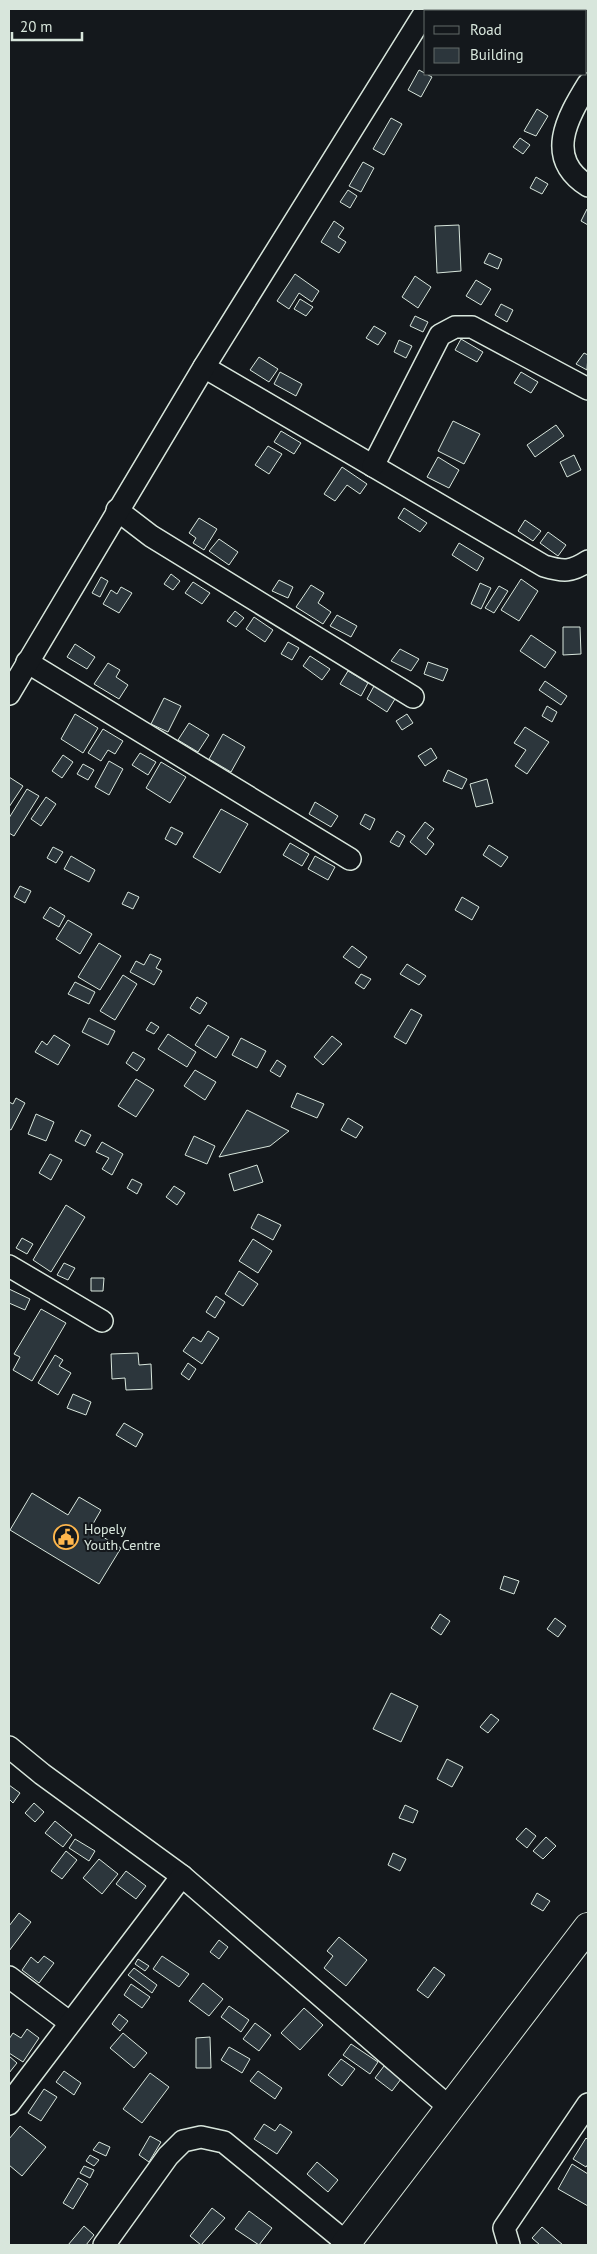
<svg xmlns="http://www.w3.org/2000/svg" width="597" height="2254" font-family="'PT Sans',sans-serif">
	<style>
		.building { fill: #2c363c; stroke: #d8e6dc }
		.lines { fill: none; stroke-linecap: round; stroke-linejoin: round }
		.minor-casing { stroke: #d8e6dc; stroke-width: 24 }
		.secondary-casing { stroke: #d8e6dc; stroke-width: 30 }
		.minor { stroke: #14181c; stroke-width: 21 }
		.secondary { stroke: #14181c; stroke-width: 28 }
		.labels { text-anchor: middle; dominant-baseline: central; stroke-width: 4; stroke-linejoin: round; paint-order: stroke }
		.poi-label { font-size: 14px; fill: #d8e6dc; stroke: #14181c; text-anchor: start }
	</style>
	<rect width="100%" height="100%" fill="#14181c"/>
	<!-- building -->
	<g class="building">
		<path d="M419 70 432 77 421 97 408 90Z"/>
		<path d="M537 109 548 116 536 136 524 131Z"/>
		<path d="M391 118 402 124 384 155 373 149Z"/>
		<path d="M520 138 530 145 523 154 513 147Z"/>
		<path d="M363 162 374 168 361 192 349 186Z"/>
		<path d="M536 177 548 184 542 194 530 188Z"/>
		<path d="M348 190 357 196 350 208 340 202Z"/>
		<path d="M587 209 588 210V225L581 221Z"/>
		<path d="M334 221 344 228 338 237 346 242 339 253 321 242Z"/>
		<path d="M459 225 461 271 437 273 435 226Z"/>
		<path d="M489 253 502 259 498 269 484 263Z"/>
		<path d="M295 274 319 291 312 302 299 293 289 309 277 301Z"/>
		<path d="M415 276 431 287 418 308 402 297Z"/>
		<path d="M476 280 491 289 481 305 466 296Z"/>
		<path d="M300 299 313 307 306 316 294 309Z"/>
		<path d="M501 304 513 310 507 322 495 315Z"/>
		<path d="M415 316 428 322 423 332 410 326Z"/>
		<path d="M374 326 386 333 378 345 366 338Z"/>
		<path d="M461 339 483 352 477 362 455 350Z"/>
		<path d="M399 340 412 346 406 358 394 352Z"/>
		<path d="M584 353 588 355 587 370 576 364Z"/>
		<path d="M259 357 278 369 269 382 250 370Z"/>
		<path d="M280 372 302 384 296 396 274 384Z"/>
		<path d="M521 372 538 382 531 393 514 383Z"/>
		<path d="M453 421 480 434 464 464 438 451Z"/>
		<path d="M556 425 564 436 535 457 527 445Z"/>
		<path d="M281 431 301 443 294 454 274 442Z"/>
		<path d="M268 446 282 454 269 474 255 465Z"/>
		<path d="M574 455 581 470 567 477 560 462Z"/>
		<path d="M438 457 459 470 449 488 427 477Z"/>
		<path d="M342 467 367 484 360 494 347 485 335 501 324 494Z"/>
		<path d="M404 508 427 523 420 532 398 518Z"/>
		<path d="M199 518 217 529 204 550 193 543 196 538 189 533Z"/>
		<path d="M525 520 541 531 533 541 518 531Z"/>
		<path d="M548 532 566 545 558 556 540 543Z"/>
		<path d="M219 539 238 552 229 565 209 551Z"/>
		<path d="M459 543 484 558 477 571 452 555Z"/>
		<path d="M171 574 180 581 173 590 164 584Z"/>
		<path d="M101 577 108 581 100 597 92 593Z"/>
		<path d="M521 579 538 591 519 621 501 610Z"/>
		<path d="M279 580 293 587 288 598 272 591Z"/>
		<path d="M193 582 210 593 202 604 185 593Z"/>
		<path d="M480 583 491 588 481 609 471 604Z"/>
		<path d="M311 585 324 593 318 603 331 612 323 624 296 607Z"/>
		<path d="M499 586 508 591 494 613 485 608Z"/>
		<path d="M121 587 132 593 119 613 103 604 111 590 117 594Z"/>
		<path d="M235 611 244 618 236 627 227 621Z"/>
		<path d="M337 615 357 626 351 637 330 626Z"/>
		<path d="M254 617 273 630 265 642 246 629Z"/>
		<path d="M563 627H580L581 654 563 655Z"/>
		<path d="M531 635 556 652 545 668 520 651Z"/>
		<path d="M288 642 299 648 292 660 281 654Z"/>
		<path d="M75 644 95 657 87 669 67 657Z"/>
		<path d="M400 649 419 659 411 671 391 661Z"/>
		<path d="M310 656 330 669 322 680 303 666Z"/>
		<path d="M428 662 448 669 443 681 424 674Z"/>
		<path d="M108 663 120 670 116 677 128 685 119 699 94 684Z"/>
		<path d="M348 671 368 683 361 696 340 684Z"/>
		<path d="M545 681 567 696 561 705 539 690Z"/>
		<path d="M374 686 395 699 387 712 367 699Z"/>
		<path d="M164 698 181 706 168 732 151 724Z"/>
		<path d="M547 706 557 712 552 722 542 716Z"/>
		<path d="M75 714 98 728 83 753 61 739Z"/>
		<path d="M407 714 413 723 402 730 396 721Z"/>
		<path d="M189 723 209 735 198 752 178 740Z"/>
		<path d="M525 727 549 742 527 774 515 766 526 750 514 743Z"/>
		<path d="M103 729 123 741 115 754 108 750 101 761 88 753Z"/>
		<path d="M223 734 245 747 231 772 209 759Z"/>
		<path d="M431 748 437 758 425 766 418 756Z"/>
		<path d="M140 753 156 762 148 775 132 765Z"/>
		<path d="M63 755 73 762 62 778 52 771Z"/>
		<path d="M109 761 123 769 109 795 95 787Z"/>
		<path d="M161 762 186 777 170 803 146 788Z"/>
		<path d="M83 764 94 770 88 780 77 774Z"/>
		<path d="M448 770 467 779 462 789 443 781Z"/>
		<path d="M9 777 23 786 9 807Z"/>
		<path d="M487 779 493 803 476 807 470 784Z"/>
		<path d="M27 789 39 796 14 836 9 833V818Z"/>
		<path d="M46 797 56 804 41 826 31 819Z"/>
		<path d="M315 802 338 816 331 827 309 814Z"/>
		<path d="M221 809 248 824 220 873 193 857Z"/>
		<path d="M365 814 375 819 370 830 360 824Z"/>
		<path d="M425 822 434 829 427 838 434 844 426 855 410 842Z"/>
		<path d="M171 827 183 833 176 845 165 839Z"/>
		<path d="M397 831 405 836 399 847 390 842Z"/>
		<path d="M290 843 309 854 302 866 283 855Z"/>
		<path d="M489 845 508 857 501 867 483 855Z"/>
		<path d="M53 847 63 852 56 863 47 858Z"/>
		<path d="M71 856 95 870 89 882 64 869Z"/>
		<path d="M315 856 335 867 328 880 308 869Z"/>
		<path d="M20 886 31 891 25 903 14 897Z"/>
		<path d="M128 892 139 897 133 909 122 904Z"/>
		<path d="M462 897 479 907 472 920 455 910Z"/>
		<path d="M50 907 65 916 59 927 43 918Z"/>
		<path d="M68 920 92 934 80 954 56 939Z"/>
		<path d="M99 943 121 956 100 990 78 977Z"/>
		<path d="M352 946 367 957 359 968 343 957Z"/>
		<path d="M150 954 161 959 156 968 162 971 154 985 130 972 136 961 144 965Z"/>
		<path d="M407 964 426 976 419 985 400 974Z"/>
		<path d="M361 974 371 979 364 989 355 983Z"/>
		<path d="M123 975 137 984 115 1020 100 1011Z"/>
		<path d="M75 982 95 992 89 1004 68 994Z"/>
		<path d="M197 997 207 1003 200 1014 190 1008Z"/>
		<path d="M411 1009 422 1015 406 1044 394 1037Z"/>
		<path d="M89 1018 115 1031 108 1045 82 1032Z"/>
		<path d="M151 1022 159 1027 154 1034 146 1030Z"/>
		<path d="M208 1025 229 1037 216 1058 195 1045Z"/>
		<path d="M168 1034 196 1052 187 1067 158 1049Z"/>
		<path d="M54 1035 70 1045 58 1065 35 1052 42 1041 47 1045Z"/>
		<path d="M332 1036 342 1044 323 1065 314 1057Z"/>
		<path d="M241 1038 266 1051 257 1068 232 1055Z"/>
		<path d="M133 1052 145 1059 137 1071 126 1063Z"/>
		<path d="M277 1060 286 1066 280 1077 270 1071Z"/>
		<path d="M195 1070 216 1082 205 1100 184 1086Z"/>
		<path d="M136 1079 154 1090 136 1117 118 1106Z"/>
		<path d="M297 1093 324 1104 317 1118 291 1107Z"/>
		<path d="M16 1098 25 1103 11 1130 9 1129V1102L13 1104Z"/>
		<path d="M247 1110 289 1131 270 1146 219 1157Z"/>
		<path d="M36 1114 54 1122 46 1141 28 1134Z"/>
		<path d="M348 1118 363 1127 356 1138 341 1130Z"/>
		<path d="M81 1130 91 1135 85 1146 75 1141Z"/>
		<path d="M194 1136 215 1146 207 1164 185 1155Z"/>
		<path d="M102 1142 123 1154 112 1175 102 1169 109 1158 96 1152Z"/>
		<path d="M50 1154 62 1160 51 1180 39 1173Z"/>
		<path d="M257 1165 263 1182 234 1191 229 1174Z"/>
		<path d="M132 1179 142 1184 137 1194 127 1188Z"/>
		<path d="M174 1186 185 1193 177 1205 166 1197Z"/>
		<path d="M66 1205 85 1217 51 1272 33 1260Z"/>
		<path d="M258 1214 281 1225 273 1240 251 1228Z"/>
		<path d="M22 1238 33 1244 27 1254 16 1248Z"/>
		<path d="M253 1239 272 1251 258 1273 239 1261Z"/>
		<path d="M64 1263 75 1268 68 1280 57 1275Z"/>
		<path d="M239 1271 258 1284 243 1306 225 1294Z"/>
		<path d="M91 1278H104L103 1291H91Z"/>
		<path d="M9 1289 30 1299 25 1310 9 1303Z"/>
		<path d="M216 1296 225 1302 215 1318 206 1312Z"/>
		<path d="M41 1309 66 1323 32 1381 13 1370 20 1357 14 1354Z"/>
		<path d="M208 1331 219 1338 202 1364 183 1351 193 1337 201 1342Z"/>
		<path d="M138 1353 139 1365 151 1364 152 1389 126 1390 125 1378 112 1379 111 1354Z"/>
		<path d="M55 1355 63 1360 59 1366 71 1373 58 1395 38 1383Z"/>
		<path d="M188 1363 196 1369 189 1380 181 1374Z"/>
		<path d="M73 1394 91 1402 86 1415 67 1408Z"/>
		<path d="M124 1423 143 1434 136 1447 116 1435Z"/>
		<path d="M32 1493 68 1515 79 1497 101 1510 90 1529 121 1548 99 1584 10 1530Z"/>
		<path d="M504 1576 519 1581 514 1594 500 1589Z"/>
		<path d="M440 1614 450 1621 441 1635 431 1628Z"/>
		<path d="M555 1618 566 1626 558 1637 547 1629Z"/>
		<path d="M391 1693 418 1706 401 1742 373 1729Z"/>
		<path d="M491 1714 499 1720 488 1733 480 1727Z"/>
		<path d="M447 1759 463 1767 452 1787 437 1779Z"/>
		<path d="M9 1785 20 1793 13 1803 9 1799Z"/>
		<path d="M34 1803 44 1812 35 1822 25 1813Z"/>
		<path d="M405 1805 418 1811 413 1823 399 1818Z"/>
		<path d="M55 1821 72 1835 63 1847 45 1833Z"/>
		<path d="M526 1828 536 1836 527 1848 516 1839Z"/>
		<path d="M546 1837 556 1846 543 1859 533 1851Z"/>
		<path d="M75 1839 95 1851 89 1861 69 1848Z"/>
		<path d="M66 1851 77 1860 62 1879 51 1871Z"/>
		<path d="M393 1853 406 1859 400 1871 388 1865Z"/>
		<path d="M99 1859 118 1874 102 1894 83 1878Z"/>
		<path d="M126 1871 146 1886 136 1899 116 1884Z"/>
		<path d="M537 1893 550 1901 543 1911 531 1904Z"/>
		<path d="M19 1913 31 1922 9 1951V1926Z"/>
		<path d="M339 1937 367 1960 346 1986 324 1968 333 1956 327 1951Z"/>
		<path d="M219 1940 228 1947 219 1959 210 1952Z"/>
		<path d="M44 1956 54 1963 39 1983 22 1970 31 1957 38 1963Z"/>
		<path d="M162 1956 189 1974 179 1987 153 1969Z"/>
		<path d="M138 1959 149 1966 145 1971 135 1964Z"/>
		<path d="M434 1967 445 1975 428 1998 417 1990Z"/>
		<path d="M134 1968 157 1985 152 1993 128 1975Z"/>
		<path d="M203 1983 223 1999 209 2016 189 2001Z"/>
		<path d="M131 1984 150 1997 142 2008 124 1995Z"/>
		<path d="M229 2006 249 2020 241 2032 221 2017Z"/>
		<path d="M304 2008 323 2025 300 2050 281 2033Z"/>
		<path d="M119 2014 128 2021 120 2031 112 2024Z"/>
		<path d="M255 2023 271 2035 259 2051 243 2039Z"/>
		<path d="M27 2029 39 2038 23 2062 9 2053V2039L13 2033 21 2038Z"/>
		<path d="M123 2033 147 2053 134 2068 110 2048Z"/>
		<path d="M210 2037 211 2068H196V2038Z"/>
		<path d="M351 2044 378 2062 370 2074 343 2055Z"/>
		<path d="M229 2047 250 2059 242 2073 221 2060Z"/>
		<path d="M9 2056 17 2063 9 2073Z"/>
		<path d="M341 2059 355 2069 342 2086 328 2075Z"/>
		<path d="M384 2066 401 2079 392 2091 375 2078Z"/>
		<path d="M64 2071 81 2083 74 2095 56 2082Z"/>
		<path d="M258 2071 282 2088 275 2099 250 2081Z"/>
		<path d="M150 2073 169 2087 142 2123 123 2109Z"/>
		<path d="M44 2089 57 2097 41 2121 28 2113Z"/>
		<path d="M264 2124 275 2131 280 2124 292 2132 277 2154 254 2139Z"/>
		<path d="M20 2126 46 2147 22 2176 9 2165V2139Z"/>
		<path d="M150 2136 161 2142 149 2162 139 2155Z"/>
		<path d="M586 2138 588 2140V2164L586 2167 573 2159Z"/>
		<path d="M99 2142 110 2147 106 2156 93 2150Z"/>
		<path d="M90 2155 99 2160 94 2166 86 2161Z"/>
		<path d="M317 2162 338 2180 328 2192 307 2174Z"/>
		<path d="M572 2164 588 2174V2206L558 2189Z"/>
		<path d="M84 2166 94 2170 90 2178 80 2173Z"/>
		<path d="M78 2178 88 2184 73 2209 63 2203Z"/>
		<path d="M212 2208 225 2218 201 2245 190 2236Z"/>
		<path d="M249 2211 272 2228 259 2245 235 2229Z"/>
		<path d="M84 2226 94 2235 86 2245H68Z"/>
		<path d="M542 2227 563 2245H540L532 2238Z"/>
	</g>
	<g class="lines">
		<defs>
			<g id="minor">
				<path d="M588 84C567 118 544 158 588 186"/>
				<path d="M204 367 544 566C564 572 571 572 588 561"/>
				<path d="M373 466 440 335 455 327H472L588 389"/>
				<path d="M117 510 151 536 413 697"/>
				<path d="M27 662 350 859"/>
				<path d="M9 694 204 367 427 9"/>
				<path d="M9 1266 102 1321"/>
				<path d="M9 1747 42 1774 182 1876"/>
				<path d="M9 1977 69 2022"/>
				<path d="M9 2104 182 1876 449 2107"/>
				<path d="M104 2245 168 2156 183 2141 201 2137 224 2142 347 2243"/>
				<path d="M509 2245 504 2228 588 2104"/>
			</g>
			<path id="secondary" d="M345 2245 588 1927"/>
		</defs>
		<!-- minor casing -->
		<use href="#minor" class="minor-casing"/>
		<!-- secondary casing -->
		<use href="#secondary" class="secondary-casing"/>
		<!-- minor -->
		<use href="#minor" class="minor"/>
		<!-- secondary -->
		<use href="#secondary" class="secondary"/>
	</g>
	<!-- icons -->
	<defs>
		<symbol id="civic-ring" viewBox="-11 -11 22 22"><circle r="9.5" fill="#14181c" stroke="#ffb74d" stroke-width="1.5"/><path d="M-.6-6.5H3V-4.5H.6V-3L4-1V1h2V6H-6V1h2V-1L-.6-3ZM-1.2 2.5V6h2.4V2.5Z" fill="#ffb74d"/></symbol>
	</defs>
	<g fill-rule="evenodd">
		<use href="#civic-ring" x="52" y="1523" width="28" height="28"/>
	</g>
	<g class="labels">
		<!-- poi labels -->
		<g class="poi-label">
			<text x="84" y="1529">Hopely<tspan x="84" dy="16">Youth Centre</tspan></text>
		</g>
	</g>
	<!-- border -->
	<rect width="597" height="2254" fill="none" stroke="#d8e6dc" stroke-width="20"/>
	<!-- legend -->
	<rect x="424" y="10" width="162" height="65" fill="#14181c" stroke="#626a69"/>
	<rect x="434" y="26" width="25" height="8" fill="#14181c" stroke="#626a69"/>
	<text x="470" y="35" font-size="15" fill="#d8e6dc">Road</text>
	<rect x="434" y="48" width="25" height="15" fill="#2c363c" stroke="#626a69"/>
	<text x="470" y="60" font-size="15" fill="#d8e6dc">Building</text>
	<!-- scale -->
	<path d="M12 32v8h70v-8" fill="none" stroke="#d8e6dc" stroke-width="2.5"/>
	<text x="20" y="32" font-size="15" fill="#d8e6dc" stroke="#14181c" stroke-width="4" paint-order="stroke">20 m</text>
</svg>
